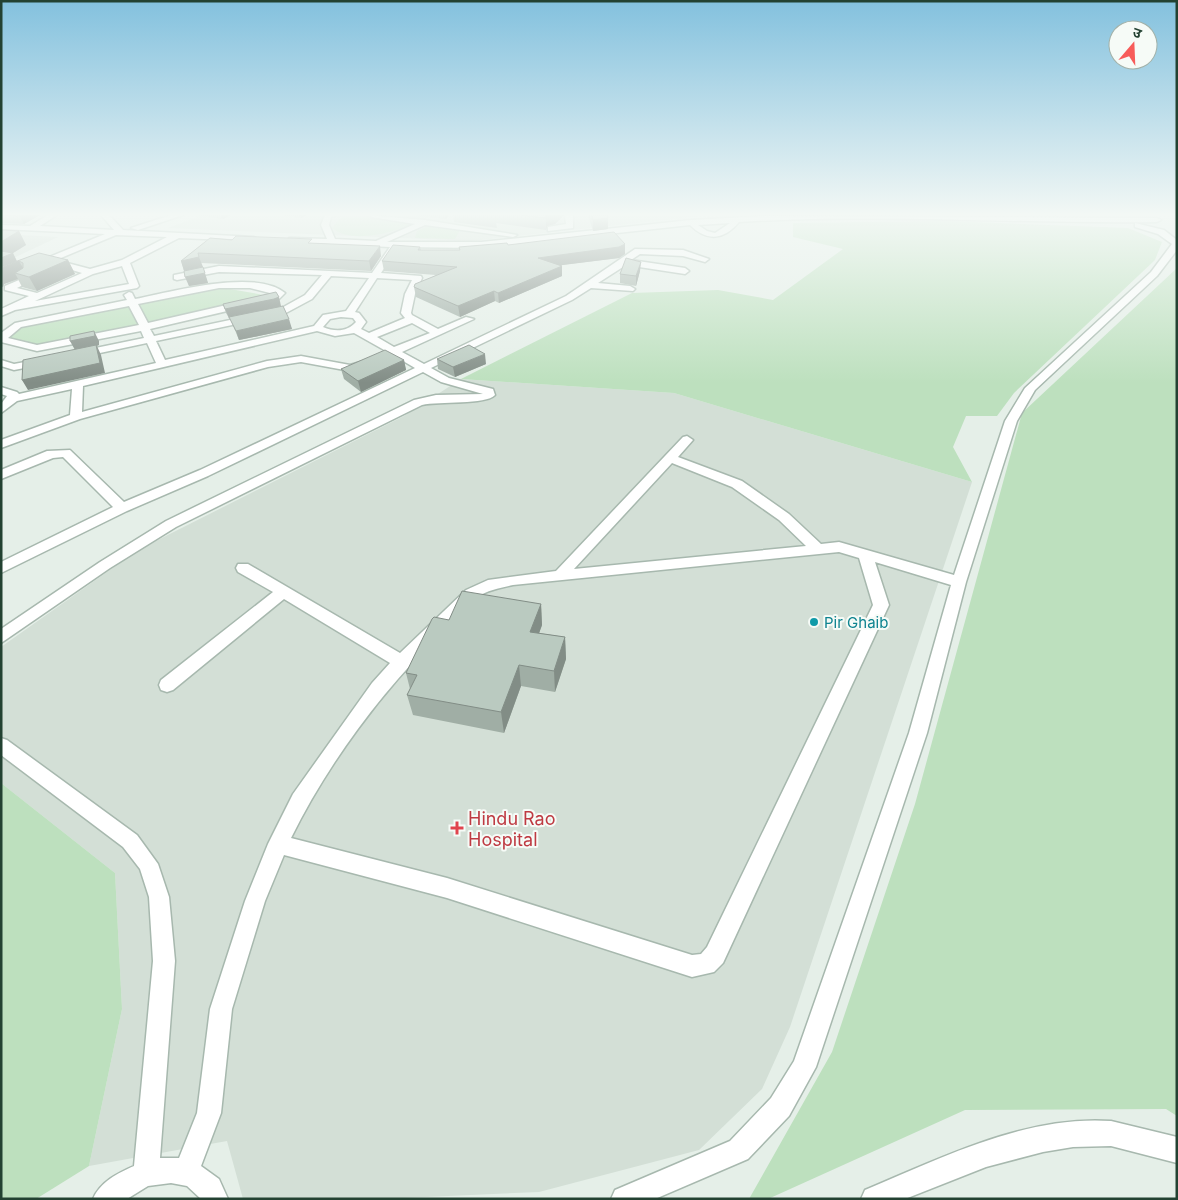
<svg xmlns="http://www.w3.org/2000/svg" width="1178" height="1200" font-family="Inter,'Noto Sans Devanagari',sans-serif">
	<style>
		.built { fill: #d3dfd6 }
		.green { fill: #bde0be }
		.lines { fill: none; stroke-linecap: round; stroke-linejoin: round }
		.minor-casing { stroke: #a7b8ae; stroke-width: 3 }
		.minor { fill: #fff; fill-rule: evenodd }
		.wall { fill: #a0aea5 }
		.shaded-wall { fill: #828d86 }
		.building { fill: #bacac0; stroke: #828d86 }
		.culture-dot { fill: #0f9aa8; stroke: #f6fbf7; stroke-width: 2 }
		.health-dot { fill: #e0444e; stroke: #f6fbf7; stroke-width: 2 }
		.labels { text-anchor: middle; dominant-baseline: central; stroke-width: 4; stroke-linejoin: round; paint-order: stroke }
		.culture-label { font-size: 15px; fill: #0d838f; stroke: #f6fbf7; text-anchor: start }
		.near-health-label { font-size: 18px; fill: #be3a42; stroke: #f6fbf7; text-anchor: start }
	</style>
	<rect width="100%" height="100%" fill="#e5efe8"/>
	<!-- built -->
	<g class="built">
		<path d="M202 215H710L472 241 168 228Z"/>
		<path d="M1 234 58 237 1 264Z"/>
		<path d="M461 379 674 393 972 482 790 1027 762 1089 699 1150 539 1192 381 1199H243L227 1141 89 1166 122 1009 115 873 1 783V647L138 550 404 416Z"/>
	</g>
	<!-- green -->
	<g class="green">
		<path d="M353 215H356L413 224C392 233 351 244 332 228L339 219Z"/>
		<path d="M994 215H1135L1139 219Z"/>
		<path d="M945 221 1128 228 1162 242 1155 260 1014 393 997 416H966L953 447 972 482 674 393 461 379 632 293 718 290 773 300 843 249 793 237V223Z"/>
		<path d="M429 226 460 230 455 239 415 238 417 231Z"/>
		<path d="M1177 268V1116L1166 1109 965 1110 768 1199H749L832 1052 915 804 1022 413Z"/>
		<path d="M224 288 281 298 42 347 3 339 14 329Z"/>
		<path d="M1 783 115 873 122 1009 89 1166 36 1199H1Z"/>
	</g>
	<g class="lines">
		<defs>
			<g id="minor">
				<path d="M48 215H57L40 226 114 230 101 215H109L123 230 254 237 258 239 254 241 179 238 130 263 139 286 137 288 15 310 1 316V309L29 296 5 290V286L26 277 29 278V282L17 288 37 293 82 273 49 263 1 283V277L105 234 1 229V225L30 226ZM116 235 167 237 122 260 90 269 56 260ZM122 266 129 284 35 301 93 274Z"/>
				<path d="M171 215H183L138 230 131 228Z"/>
				<path d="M325 215H336L331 217 329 225 335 239 376 241 415 224 371 217 367 215 425 220 517 235 513 237 425 225 387 242H481L691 220 763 216 1157 218 1161 220 1157 222C1018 224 877 213 739 222 724 240 707 242 690 225L481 248 398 247 381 273 421 276 422 278 415 294 411 313 412 315 438 329 466 317 474 319 402 352 424 364 566 296 635 249 683 250 709 259 705 262 683 256 640 254 631 260 685 268 689 271 685 274 626 265 598 283 630 286 635 289 633 291 591 288 572 300 431 368 449 378 493 389 495 395C486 405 439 401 422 405L176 527 110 568 1 643V629L100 562 166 521 414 400 436 395 483 394 441 382 423 372 208 476 127 511 1 573V562L113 507 63 457 53 458 1 479V470L47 451 70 450 124 502 200 470 415 368 393 355 383 356 382 354 386 351 354 333 335 336 317 331 83 386 82 412 267 361 301 356 350 365 364 361 369 364 350 371 301 362 268 367 80 419 1 448V440L70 415 72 389 17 401 1 413V404L7 396 1 394V387L17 392 19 394 156 363 147 343 81 357 76 354 81 351 144 338 141 331 37 351 1 342V333L15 323 127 300 124 295 129 292 132 293 135 299C170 292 256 268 285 293L279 299 150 329 154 336 278 310 305 295 322 275 219 272 177 280 174 279V275L219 266 372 273 390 247 289 242V238H292L327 239 321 225ZM730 223 715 233 707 231 698 225ZM331 276 369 278 346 311 323 315 314 326 165 360 156 341 284 314 312 299ZM377 278 412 280 405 294 401 313 405 318 369 333 361 329 366 322 359 313 355 312ZM219 288H250L274 294 148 323 138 304ZM129 306 139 325 37 345 8 338 21 327ZM341 317 353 318 356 322C347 332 335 332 323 327L330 319ZM412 323 430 333 394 347 377 337Z"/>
				<path d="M565 215H573V228L548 231V227L566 224Z"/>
				<path d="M1135 223 1164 230 1177 240V250L1157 276 1035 390 1017 421 966 582 927 733 816 1067 789 1116 748 1159 655 1199H611L615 1190 730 1141 771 1098 794 1061 909 733 951 585 875 562 889 605 723 963 714 972 692 977 447 898 284 855 265 901 232 1009 221 1113 201 1166 219 1179 228 1199H201L187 1186 171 1183 148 1186 127 1199H93C100 1182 118 1173 134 1166L153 961 149 897 140 869 123 847 1 755V738L7 740 137 835 158 864 169 897 175 961 160 1158H179L197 1113 210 1009 245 901 268 844 293 794 372 683 390 663 284 599 173 690 167 692 161 690 159 685 161 680 273 592 238 572 236 568 238 564H248L400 653 466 590 488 580 556 571 683 437 687 436 693 440 678 457 742 481 789 514 821 544 839 542 954 575 1005 421 1025 388 1151 272 1172 244 1158 234 1135 227ZM672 463 732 487 779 520 806 546 574 569ZM839 552 859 558 873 605 707 947 701 954 692 955 447 878 291 838C328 763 382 691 442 632 453 621 464 606 477 597 488 590 500 588 513 585Z"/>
				<path d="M41 359 45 360V364L14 370 1 366V360L14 364Z"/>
				<path d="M1111 1121 1177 1137V1163L1111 1146 1073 1147 1043 1152 986 1167 905 1199H861L865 1190C941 1158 1026 1115 1111 1121Z"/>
			</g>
		</defs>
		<!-- minor casing -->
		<use href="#minor" class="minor-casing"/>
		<!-- minor -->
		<use href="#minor" class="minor"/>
	</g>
	<!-- wall -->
	<g class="wall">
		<path d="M1 215H40L24 224 1 223Z"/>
		<path d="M195 215H231L223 219Z"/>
		<path d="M280 215H307L301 218Z"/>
		<path d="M413 215H449L446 219Z"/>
		<path d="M453 215H564L555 224 547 226 546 230 496 223 497 228 454 222Z"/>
		<path d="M588 215H607L608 218V229L593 231Z"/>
		<path d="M1 230 19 231 26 245 13 253 17 261 68 260 75 274 37 291 22 287 18 279 4 284 3 287H1Z"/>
		<path d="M210 238 313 243 381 256 371 271 201 263 208 283 189 286 181 261Z"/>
		<path d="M508 245 625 254 619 258 561 265 562 276 499 303 495 301 460 317 416 297 414 287 436 275 384 271 382 261 420 247 421 250H460Z"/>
		<path d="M640 271 636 286 620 283V274Z"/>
		<path d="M223 304 281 306 292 329 239 340 230 318H229L226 313Z"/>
		<path d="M437 359 486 364 455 377 438 369Z"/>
		<path d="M404 360 406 370 361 392 344 379 341 369Z"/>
		<path d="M541 604 542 625 539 633 565 637 566 659 555 692 521 686 504 733 413 715 407 695 410 689 406 673Z"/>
	</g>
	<!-- shaded-wall -->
	<g class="shaded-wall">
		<path d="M21 215H40L24 224 20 216Z"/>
		<path d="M221 215H231L223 219Z"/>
		<path d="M300 215H307L301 218Z"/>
		<path d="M445 215H449L446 219Z"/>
		<path d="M546 215H564L555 224 547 226 546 230Z"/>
		<path d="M608 218V229L593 231V220Z"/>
		<path d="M19 231 26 245 13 253 17 262 19 261 27 275 15 273 18 279 4 284 3 287 1 284V242Z"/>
		<path d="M625 244V254L619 258 539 268 538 258Z"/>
		<path d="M380 246 381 256 371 271 369 261Z"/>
		<path d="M199 257 203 267 184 271 181 261Z"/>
		<path d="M68 260 75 274 37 291 29 277Z"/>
		<path d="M641 262 640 271 636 286V276Z"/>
		<path d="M562 266V276L499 303 498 293Z"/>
		<path d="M205 273 208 283 189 286 185 277Z"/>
		<path d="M494 291 495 301 460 317 458 306Z"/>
		<path d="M279 297 281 306 277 308 229 318 225 309Z"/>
		<path d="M289 319 292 329 239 340 236 331Z"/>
		<path d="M94 331 99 341V345L97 346 101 355 105 373 28 390 22 380 75 350 70 341Z"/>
		<path d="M485 354 486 364 455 377 453 367Z"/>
		<path d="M404 360 406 370 361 392 358 381Z"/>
		<path d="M541 604 542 625 532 653 530 632Z"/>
		<path d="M565 637 566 659 555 692 554 671Z"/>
		<path d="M519 665 521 686 504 733 501 712Z"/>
	</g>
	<!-- building -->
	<g class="building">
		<path d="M1 215H21L20 216Z"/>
		<path d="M520 215H546V218Z"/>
		<path d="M592 215H607L608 218 593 220Z"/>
		<path d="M1 230 19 231 1 242Z"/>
		<path d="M614 232 625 244 619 247 538 258 562 266 498 293 494 291 458 306 414 287 415 284 457 267 382 261 393 245 420 247 418 250H460L459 247 507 243 508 245Z"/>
		<path d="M236 236 312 239 308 243 380 246 369 261 198 253 199 257 181 261 210 238 232 240Z"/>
		<path d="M1 251 13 253 1 258Z"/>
		<path d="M39 253 68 260 29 277 15 273 23 268V263L19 261 1 268V267Z"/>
		<path d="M626 258 641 262 636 276 620 274Z"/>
		<path d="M203 267 205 273 185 277 184 271Z"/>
		<path d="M276 292 279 297 274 299 225 309 223 304Z"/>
		<path d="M283 306 289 319 236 331 229 317Z"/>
		<path d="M94 331 95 336 70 341V336Z"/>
		<path d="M96 345 100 363 22 380 23 360Z"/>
		<path d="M469 345 485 354 453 367 437 359Z"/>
		<path d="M385 350 404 360 358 381 341 369Z"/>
		<path d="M462 591 541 604 530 632 565 637 554 671 519 665 501 712 407 695 417 675 406 673 432 619 434 617 449 620Z"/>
	</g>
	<!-- sky -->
	<linearGradient id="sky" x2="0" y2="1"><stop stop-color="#83c1de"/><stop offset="0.56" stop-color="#f3f8f5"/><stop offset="1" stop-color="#f3f8f5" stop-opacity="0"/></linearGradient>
	<rect width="1178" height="383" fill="url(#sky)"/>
	<!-- markers -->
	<circle class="culture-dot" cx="814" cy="622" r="5"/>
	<path class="health-dot" d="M454.5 820.5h5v5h5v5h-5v5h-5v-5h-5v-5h5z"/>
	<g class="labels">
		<!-- culture labels -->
		<g class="culture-label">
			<text x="824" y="622">Pir Ghaib</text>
		</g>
		<!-- near-health labels -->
		<g class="near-health-label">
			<text x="468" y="818">Hindu Rao<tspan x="468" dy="21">Hospital</tspan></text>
		</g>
	</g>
	<!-- border -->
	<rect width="1178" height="1200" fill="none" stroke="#234232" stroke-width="5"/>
	<!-- north arrow -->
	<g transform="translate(1133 45) rotate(19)"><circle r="24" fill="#f6fbf7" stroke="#a2b1a8"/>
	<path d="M0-4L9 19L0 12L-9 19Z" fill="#f75c5a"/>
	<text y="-8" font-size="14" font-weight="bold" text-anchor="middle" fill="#234232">उ</text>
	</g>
</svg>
